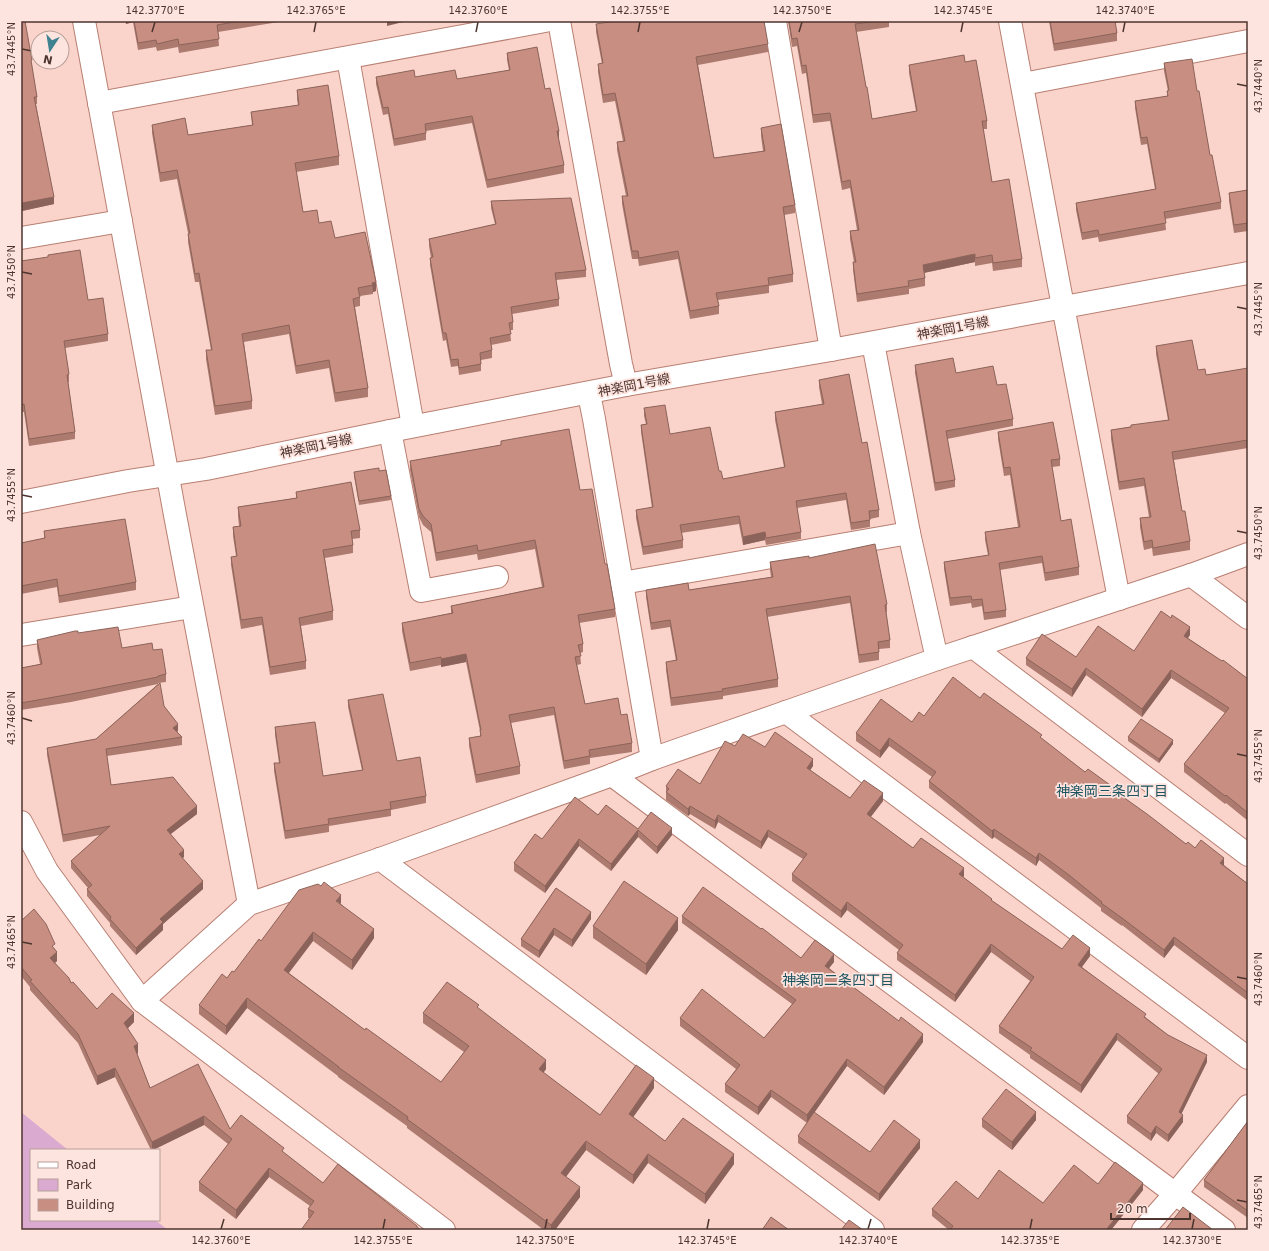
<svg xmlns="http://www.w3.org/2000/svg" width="1269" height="1251" font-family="'DejaVu Sans','Noto Sans JP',sans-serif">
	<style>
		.green { fill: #dbaad1 }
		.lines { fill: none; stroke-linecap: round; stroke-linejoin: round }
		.minor-casing { stroke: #b87f72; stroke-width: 24 }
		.minor { stroke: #fff; stroke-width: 22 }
		.wall { fill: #ac7a6f }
		.shaded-wall { fill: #8c635a }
		.building { fill: #c88e81; stroke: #8c635a }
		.ticks { fill: none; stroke: #4d352f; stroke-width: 1.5 }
		.labels { text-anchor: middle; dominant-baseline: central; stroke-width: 3.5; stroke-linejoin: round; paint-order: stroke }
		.street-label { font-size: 13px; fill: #4d352f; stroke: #fee4de }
		.neighbourhood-label { font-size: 14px; fill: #1c5460; stroke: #fee4de }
		.neatline { fill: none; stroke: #4d352f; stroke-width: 1.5 }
		.ticks-label { font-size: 10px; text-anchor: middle; fill: #4d352f }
	</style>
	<rect width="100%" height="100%" fill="#fad4cb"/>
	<!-- green -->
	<path class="green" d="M21 1112 68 1150H31V1220H155L168 1230H21Z"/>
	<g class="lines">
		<defs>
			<g id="minor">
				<path d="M84 21 175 515 249 904"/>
				<path d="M559 21 621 364 626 385"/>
				<path d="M775 21 831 350"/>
				<path d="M1010 21 1059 285 1119 599"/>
				<path d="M348 58 413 426"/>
				<path d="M1023 84 1248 41"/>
				<path d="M99 103 545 21"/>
				<path d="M21 238 121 221"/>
				<path d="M873 343 909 533 937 659"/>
				<path d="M589 394 594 419 652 759"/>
				<path d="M390 431 421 591 497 577"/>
				<path d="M21 502 128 481 206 469 390 431 626 385 831 350 1248 273"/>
				<path d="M1191 575 1248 618"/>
				<path d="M622 583 909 533"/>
				<path d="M21 635 192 607"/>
				<path d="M973 647 1248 855"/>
				<path d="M786 712 1248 1058"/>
				<path d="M612 775 1224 1230"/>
				<path d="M21 822 47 871 142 1001"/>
				<path d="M380 859 873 1230"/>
				<path d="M444 1230 142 1001 249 904 380 859 612 775 652 759 786 712 937 659 1191 575 1248 554"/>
				<path d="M1143 1230 1175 1194 1248 1106"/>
			</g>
		</defs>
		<!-- minor casing -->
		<use href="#minor" class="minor-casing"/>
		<!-- minor -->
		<use href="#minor" class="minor"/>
	</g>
	<!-- wall -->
	<g class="wall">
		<path d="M21 21 32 67 37 97V104H36L54 204 22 211Z"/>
		<path d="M125 21H285L218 32 219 46 179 53 178 47 157 51 156 47 138 50 133 22 126 24Z"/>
		<path d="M788 21H889V27L856 32 872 119 916 111 909 73V65L965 62 987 121V129H983L992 182 1022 259V267L993 271 992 263 975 266V262L924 273 925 278V286L909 289V294L857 302 853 270V262H854L850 239V231L857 230 850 188 842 190 830 121 813 123 806 73 802 74 797 46 792 47Z"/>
		<path d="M1049 21H1124L1115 23 1117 33V41L1054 51Z"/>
		<path d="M658 22 768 44V52L698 65 714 158 763 151 761 136V128L795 205V213L784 215 793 274V282L769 286V293L718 300 719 306V314L690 319 678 259 639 266 638 259H632L622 204V196H626L617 150V142L623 141 615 101 603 103 598 72V64H602L596 32V24Z"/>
		<path d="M507 53 545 89 559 138 558 139 564 165V173L487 188 472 123 426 131V140L394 146 388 114 383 115 376 84V77H415L457 79 509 70 507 60Z"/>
		<path d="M1164 63 1197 91 1210 155 1221 202V209L1165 219 1166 230 1099 242 1098 237 1082 240 1076 210V203L1155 189 1147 144 1141 145 1135 108V101L1167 96 1168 91 1164 71Z"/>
		<path d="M297 90 339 156V165L296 172 303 212 319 223 335 238 365 232 376 291 373 292V294L360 296V306L355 307 368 388V397L335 402 329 368 296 374 289 334 244 342 252 401V409L215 415 206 359V350H211L199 282H195L188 242V233L177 179 160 182 152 133V125L188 135 252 125 251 112 298 105 297 99Z"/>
		<path d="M1248 190V231L1234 233 1229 201V193Z"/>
		<path d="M491 201 586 270V277L556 280 559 299V306L512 314 513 322V330H510L511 341 491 345 492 350V358L481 360V371L459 375 458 366 451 367 446 340 443 341 430 265V258H431L429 246V239L495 224 491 208Z"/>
		<path d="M21 261 88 300 108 334V341L65 348 69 374V382H68L75 432V439L29 446 24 412H21Z"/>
		<path d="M1156 346 1206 375 1248 368V448L1174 460 1182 511 1190 541V550L1153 556 1152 548 1144 550 1140 527V518L1149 517 1144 486 1119 490 1111 439V430L1168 420 1156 354Z"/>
		<path d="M915 365 956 373 997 385 1013 419V426L947 439 955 480V487L935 491 915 373Z"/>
		<path d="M819 380 862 443 879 510V517L870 519V527L851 530 846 500 797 508 801 532V539L766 545 765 540 743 545 739 524 681 533 683 540V548L643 555 636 518V510L652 508 641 432V425L646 424 644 416V408L670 434 719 471 723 479 784 467 775 420V412L822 404 819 387Z"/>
		<path d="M998 432 1060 459V466L1052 467 1061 521 1079 567V575L1045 581 1042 563 1000 570 1006 610V617L984 620 982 606 972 608 971 603 950 606 944 569V562L988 555 985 540V532L1018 527 1010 475 1004 476 998 439Z"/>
		<path d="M501 441 580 490 605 564 615 609V617L579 623 583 644V652L580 653 581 664 577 665 585 704 621 715 632 743V752L590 758V764L564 769 554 715 511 723 520 766V774L476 783 469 746V738L480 736V731L466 662 441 667V665L410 671 402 631V623L451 613V606L542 587 535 549 478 560 477 554 436 561 431 532 423 525 419 517 410 470V461L501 445Z"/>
		<path d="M379 471 391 496V500L359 505 354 476V472Z"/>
		<path d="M296 492 360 530V538L352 539 353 545V553L325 558 333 611V620L301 626 306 661V669L270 675 262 625 241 629 231 565V557L236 556 233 536V527L239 526 238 516V507L296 498Z"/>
		<path d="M44 531 136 582V590L59 603 57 587 21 594V543L44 538Z"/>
		<path d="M809 558 887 604V612H886L890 640V648L879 649V660L859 663 850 603 767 617 778 679V687L723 696V699L671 706 666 670V662L676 661 670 627 651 630 646 597V590H689L771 577 770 570V562Z"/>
		<path d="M78 633 122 648 153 650 166 674V682L158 683 164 706 178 731 177 732 182 737V745L107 756 111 785 197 814 170 834 184 857 182 858 203 889 163 924V930L136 955 110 926V923L87 896V889L88 888 71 868V861L100 835 63 842 47 755V748L96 739 158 684 71 702 21 710V668L40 664 37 648V640Z"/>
		<path d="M1190 635 1188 638 1248 679V821L1226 803 1225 804 1184 772V764L1225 713 1171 678 1142 717 1086 675 1072 697 1026 665V658L1076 657 1134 651Z"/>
		<path d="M980 698 1042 739 1085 772 1110 787 1186 844 1195 848 1224 865 1248 884V1001L1174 945 1164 958 1122 925V926L1101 911V908L1069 883 1039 860 1036 866 994 837 992 839 929 788V781L932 777 889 746 880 758 856 741V733L912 722 924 716Z"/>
		<path d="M348 700 397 761 426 796V803L391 810V816L329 826V832L285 839 274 771V763H279L275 735V727L323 776 362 770 348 707Z"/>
		<path d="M1128 737 1173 744 1159 763 1128 741Z"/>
		<path d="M735 746 765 747 813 766 810 770 850 798 883 801 870 817 913 848 964 876 962 877 992 901 1062 949 1090 956 1082 967 1168 1035 1207 1062 1181 1114 1183 1122 1168 1142 1156 1133 1151 1141 1127 1123V1116L1159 1074 1117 1040 1081 1093 1030 1058V1055L999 1033V1026L1030 981 991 952 955 1002 897 960V953L899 950 847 910 841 918 792 881V874L803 859 768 837 761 849 718 822 715 829 690 814 688 816 666 800V786L700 784Z"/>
		<path d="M598 815 638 829 672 835 657 854 638 837 611 871 579 846 545 893 514 871V863L542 839Z"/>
		<path d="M556 888 591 919 572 947 554 935 539 958 521 946V939Z"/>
		<path d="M341 904 374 938 352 970 313 941 289 973 365 1030 441 1082 464 1052 423 1023V1013L479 1009 546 1069 543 1073 600 1115 654 1088 633 1117 665 1141 734 1164 705 1204 648 1163 633 1184 586 1150 566 1177 580 1197 555 1230H544L407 1128V1126L338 1077V1076L247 1008 226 1035 199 1014V1005L227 978 234 972 261 941Z"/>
		<path d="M682 916 801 958 834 962 829 968 923 1042 884 1095 847 1066 807 1123 771 1097 758 1115 725 1092V1084L736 1069 680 1026V1018L764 1038 792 1004 682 923Z"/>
		<path d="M21 921 55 949 57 961 55 963 71 983 97 1009 134 1022 128 1028 138 1053 137 1054 150 1088 230 1129 284 1153 323 1183 417 1226 309 1218H308V1209L310 1206 269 1177 236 1219 199 1191V1182L228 1144 204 1125 153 1150H151L115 1077 97 1085 78 1043 30 990V987L21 976Z"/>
		<path d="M593 926 678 930 646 975 593 938Z"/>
		<path d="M982 1119 1036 1120 1012 1150 982 1127Z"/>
		<path d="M1248 1121V1218L1204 1187V1180Z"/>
		<path d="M798 1136 870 1152 920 1148 879 1201 798 1143Z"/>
		<path d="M1098 1184 1143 1190 1111 1230H949L932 1216V1209L978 1199 1043 1203Z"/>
	</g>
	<!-- shaded-wall -->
	<g class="shaded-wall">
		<path d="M126 21H133V22L126 24Z"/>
		<path d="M387 21H407L387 26Z"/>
		<path d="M557 131H559V138L557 139Z"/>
		<path d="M54 197V204L22 211V203Z"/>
		<path d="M975 254V262L923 273V265Z"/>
		<path d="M376 282V291L373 292 372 283Z"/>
		<path d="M765 532V540L743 545V537Z"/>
		<path d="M1190 627V635L1184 643V636Z"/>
		<path d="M466 654V662L441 667V659Z"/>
		<path d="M1086 668V675L1072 697V689Z"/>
		<path d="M1171 670V678L1142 717V709Z"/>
		<path d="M178 724V731L173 735V728Z"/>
		<path d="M889 738V746L880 758V751Z"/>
		<path d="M1173 740V744L1159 763V759Z"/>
		<path d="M813 759V766L807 775V768Z"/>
		<path d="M883 793V801L867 822V814Z"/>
		<path d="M197 806V814L167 837V830Z"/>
		<path d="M690 806V814L688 816V809Z"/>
		<path d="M718 815V822L715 829V821Z"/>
		<path d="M672 828V835L657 854V847Z"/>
		<path d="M994 829V837L992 839V831Z"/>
		<path d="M638 830V837L611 871V864Z"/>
		<path d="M768 830V837L761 849V842Z"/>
		<path d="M579 839V846L545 893V886Z"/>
		<path d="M184 850V857L179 861V854Z"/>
		<path d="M1039 853V860L1036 866V858Z"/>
		<path d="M1224 858V865L1220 870V863Z"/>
		<path d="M964 868V876L959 882V874Z"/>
		<path d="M203 881V889L163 924V930L136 955V948L160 919Z"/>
		<path d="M341 895V904L336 901Z"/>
		<path d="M847 902V910L841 918V911Z"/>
		<path d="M591 912V919L572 947V940Z"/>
		<path d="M678 918V930L646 975V964Z"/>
		<path d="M554 928V935L539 958V951Z"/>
		<path d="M374 929V938L352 970V960Z"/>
		<path d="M313 932V941L284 979V970Z"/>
		<path d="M1174 937V945L1164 958V950Z"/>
		<path d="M991 944V952L955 1002V995Z"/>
		<path d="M1090 948V956L1078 972V965Z"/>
		<path d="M57 952V961L50 967V958Z"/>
		<path d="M834 954V962L825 973V966Z"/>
		<path d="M247 998V1008L226 1035V1026Z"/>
		<path d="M134 1013V1022L124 1032V1023Z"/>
		<path d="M1117 1033V1040L1081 1093V1085Z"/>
		<path d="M923 1034V1042L884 1095V1087Z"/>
		<path d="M138 1044V1053L134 1055V1046Z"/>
		<path d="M1207 1055V1062L1179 1119V1112Z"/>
		<path d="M847 1059V1066L807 1123V1115Z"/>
		<path d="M546 1060V1069L539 1079V1069Z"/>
		<path d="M115 1068V1077L97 1085V1076Z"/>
		<path d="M654 1078V1088L629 1123V1114Z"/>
		<path d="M771 1090V1097L758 1115V1107Z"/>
		<path d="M1036 1112V1120L1012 1150V1142Z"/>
		<path d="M1183 1115V1122L1168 1142V1135Z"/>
		<path d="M204 1116V1125L153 1150H152V1142Z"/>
		<path d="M1156 1126V1133L1151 1141V1134Z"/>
		<path d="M920 1140V1148L879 1201V1194Z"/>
		<path d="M586 1141V1150L561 1183V1173Z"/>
		<path d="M648 1154V1163L633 1184V1175Z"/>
		<path d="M734 1154V1164L705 1204V1194Z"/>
		<path d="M269 1168V1177L236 1219V1210Z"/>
		<path d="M1143 1183V1190L1111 1230H1106Z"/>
		<path d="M580 1187V1197L555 1230H551V1225Z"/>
	</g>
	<!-- building -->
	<g class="building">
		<path d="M21 21H25L32 60H31L37 97H34L54 197 22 203 21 201Z"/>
		<path d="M134 21H240L217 25 219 39 179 45 178 39 157 44 156 40 138 43Z"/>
		<path d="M615 21H658V22L660 21H764L768 44 696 57 714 158 765 151 761 128 781 124 795 205 783 207 793 274 768 278 769 285 716 293 719 306 690 311 678 251 639 258 638 251H632L622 196H628L617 142 625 141 615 93 603 95 598 64 603 63 596 24Z"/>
		<path d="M789 21H878L855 24 866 87H867L872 119 917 111 909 65 964 55 965 62 976 60 987 121H982L992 182 1009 179 1022 259 993 263 992 255 975 258V254L923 265 925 278 908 281 909 286 857 294 853 262H856L850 231 859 230 850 180 842 182 830 113 813 115 806 65 802 66 797 38 792 39Z"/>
		<path d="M1050 21H1115L1117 33 1054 44Z"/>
		<path d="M537 47 545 89 550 88 559 131H557L564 165 487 180 472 116 425 124 426 133 394 139 388 107 383 108 376 77 414 70 415 77 455 70 457 79 510 70 507 53Z"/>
		<path d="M1192 59 1197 91H1199L1210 155H1212L1221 202 1164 212 1166 223 1099 235 1098 230 1082 233 1076 203 1156 189 1147 137 1141 138 1135 101 1168 96 1167 91 1169 90 1164 63Z"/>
		<path d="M328 85 339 156 295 163 303 212 317 210 319 223 331 221 335 238 365 232 376 282 372 283 373 285 358 288 360 297 353 299 368 388 335 393 329 360 296 366 289 325 242 334 252 401 215 406 206 350H212L199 273 195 274 188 234 190 233 177 170 160 173 152 125 185 118 188 135 253 125 251 112 299 105 297 90Z"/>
		<path d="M1248 190V223L1234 225 1229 193Z"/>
		<path d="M571 198 586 270 555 273 559 299 511 307 513 322 509 323 511 334 490 338 492 350 480 353 481 364 459 368 458 359 451 360 446 333H443L430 258 433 257 429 239 496 224 491 201Z"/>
		<path d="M80 250 88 300 103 298 108 334 64 341 69 374 67 375 75 432 29 439 24 404 21 405V261L48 257V255Z"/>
		<path d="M1192 340 1198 370 1205 369 1206 375 1248 368V440L1172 452 1182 511H1185L1190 541 1153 548 1152 540 1144 542 1140 518 1151 517 1144 478 1119 482 1111 430 1131 427V425L1169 420 1156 346Z"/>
		<path d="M953 358 956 373 993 366 997 385 1006 384 1013 419 946 431 955 480 935 483 915 365Z"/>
		<path d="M849 374 862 443 867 442 879 510 869 511 870 520 851 523 846 493 796 501 801 532 766 538 765 532 743 537 739 516 680 525 683 540 643 547 636 510 653 507 641 425 647 424 644 408 665 405 670 434 710 427 719 471H721L723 479 785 467 775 412 824 404 819 380Z"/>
		<path d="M1053 422 1060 459 1051 460 1061 521 1071 519 1079 567 1045 573 1042 556 999 563 1006 610 984 613 982 599 972 600 971 596 950 598 944 562 989 555 985 532 1020 527 1010 467 1004 468 998 432Z"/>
		<path d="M569 429 580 490 592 489 605 564H607L615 609 578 615 583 644 578 645 581 656 575 657 585 704 618 698 621 715 627 714 632 743 589 750 590 756 564 761 554 707 509 715 520 766 476 775 469 738 481 736 480 730H481L466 654 441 659V657L410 663 402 623 453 613 451 606 544 587 535 540 478 551 477 545 436 553 431 524 423 516 419 509 410 461 501 445V441Z"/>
		<path d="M379 468V471L386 470 391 496 359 501 354 472Z"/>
		<path d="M351 482 360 530 351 531 353 545 323 550 333 611 299 618 306 661 270 667 262 617 241 620 231 557 237 556 233 527 241 526 238 507 297 498 296 492Z"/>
		<path d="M125 519 136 582 59 596 57 579 21 586V543L45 538 44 531Z"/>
		<path d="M875 544 887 604 885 605 890 640 878 642 879 652 859 655 850 596 766 609 778 679 722 689 723 691 671 698 666 662 677 660 670 620 651 623 646 590 688 583 689 590 773 577 770 562 809 556V558Z"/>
		<path d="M1161 611 1171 618 1172 615 1190 627 1184 636 1222 661 1223 660 1248 679V813L1226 795 1225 796 1184 764 1229 708 1171 670 1142 709 1086 668 1072 689 1026 658 1042 634 1076 657 1098 626 1134 651Z"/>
		<path d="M118 627 122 648 152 643 153 650 162 649 166 674 158 676V677L71 694 21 703V668L42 664 37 640 75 631H78V633Z"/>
		<path d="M953 677 980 698 984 693 1042 735 1040 737 1085 772 1088 769 1110 785 1109 787 1147 814 1186 844 1188 842 1195 848 1201 840 1224 858 1220 863 1248 884V993L1174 937 1164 950 1122 918 1101 903 1102 902 1069 875 1039 853 1036 858 994 829 992 831 929 781 936 772 889 738 880 751 856 733 881 699 912 722 919 712 924 716Z"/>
		<path d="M160 683 164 706 178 724 173 728 182 737 106 749 111 785 173 777 197 806 167 830 184 850 179 854 203 881 160 919 163 922 136 948 110 919 111 917 87 889 92 885 71 861 110 826 63 835 47 748 96 739Z"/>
		<path d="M383 694 397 761 420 757 426 796 390 802 391 809 328 819 329 824 285 831 274 763H280L275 727 315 722 323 776 363 770 348 700Z"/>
		<path d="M1141 719 1173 740 1159 759 1128 737Z"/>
		<path d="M775 732 813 759 807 768 850 798 864 780 883 793 867 814 913 848 921 838 964 868 959 874 992 899 991 900 1062 949 1073 935 1090 948 1078 965 1146 1014 1144 1017 1168 1035 1207 1055 1179 1112 1183 1115 1168 1135 1156 1126 1151 1134 1127 1116 1162 1069 1117 1033 1081 1085 1030 1050 1032 1048 999 1026 1034 977 991 944 955 995 897 953 903 945 847 902 841 911 792 874 807 854 768 830 761 842 718 815 715 821 690 806 688 809 666 792 669 789 666 786 678 769 700 784 725 741 735 746 743 734 765 747Z"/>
		<path d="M575 797 598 815 606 805 638 829 651 812 672 828 657 847 638 830 611 864 579 839 545 886 514 863 535 834 542 839Z"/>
		<path d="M624 881 678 918 646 964 593 926Z"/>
		<path d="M324 882 341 895 336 901 374 929 352 960 313 932 284 970 365 1030 366 1028 441 1082 469 1046 423 1013 447 982 479 1005 477 1007 546 1060 539 1069 600 1115 636 1065 654 1078 629 1114 665 1141 683 1118 734 1154 705 1194 648 1154 633 1175 586 1141 561 1173 580 1187 551 1225 407 1119 408 1117 338 1067H339L247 998 226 1026 199 1005 222 974 227 978 232 971 234 972 259 939 261 941 299 890 318 884 321 886Z"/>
		<path d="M703 887 761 929 762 928 801 958 815 940 834 954 825 966 899 1021 901 1017 923 1034 884 1087 847 1059 807 1115 771 1090 758 1107 725 1084 740 1065 680 1018 702 989 764 1038 796 1000 682 916Z"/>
		<path d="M556 888 591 912 572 940 554 928 539 951 521 939Z"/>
		<path d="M34 909 46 924 55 944 52 946 57 952 50 958 69 978 71 983 73 982 97 1009 112 993 134 1013 124 1023 138 1044 134 1046 150 1088 198 1064 230 1129 241 1115 284 1148 282 1151 323 1183 338 1164 417 1226V1227L421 1230H301L314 1212 308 1209 314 1201 269 1168 236 1210 199 1182 232 1139 204 1116 152 1142 115 1068 97 1076 78 1034 30 981 32 980 21 967V921Z"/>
		<path d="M1006 1089 1036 1112 1012 1142 982 1119Z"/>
		<path d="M814 1112 870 1152 894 1120 920 1140 879 1194 798 1136Z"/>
		<path d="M1248 1121V1211L1204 1180Z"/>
		<path d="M1115 1162 1143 1183 1106 1230H950L953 1226 932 1209 956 1181 978 1199 999 1170 1043 1203 1074 1165 1098 1184Z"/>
		<path d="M1183 1207 1213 1230H1165Z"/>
		<path d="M771 1217 789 1230H762Z"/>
		<path d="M849 1220 863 1230H841Z"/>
	</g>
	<!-- ticks -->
	<path class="ticks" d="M152 32 155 22M314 32 316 22M476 32 478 22M638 32 640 22M799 32 802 22M961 32 963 22M1123 32 1125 22M22 49 32 51M1237 84 1247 86M22 272 32 274M1237 307 1247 309M22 495 32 497M1237 531 1247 533M22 718 32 721M1237 754 1247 756M22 942 32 944M1237 977 1247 979M1237 1200 1247 1202M221 1229 224 1219M383 1229 385 1219M545 1229 547 1219M707 1229 709 1219M868 1229 871 1219M1030 1229 1032 1219M1192 1229 1194 1219"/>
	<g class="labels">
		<!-- street labels -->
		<g class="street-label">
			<text transform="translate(953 328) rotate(-11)">神楽岡1号線</text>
			<text transform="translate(634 385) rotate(-11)">神楽岡1号線</text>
			<text transform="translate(316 446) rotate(-12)">神楽岡1号線</text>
		</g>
		<!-- neighbourhood labels -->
		<g class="neighbourhood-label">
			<text x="1112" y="791">神楽岡三条四丁目</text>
			<text x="838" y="980">神楽岡二条四丁目</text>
		</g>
	</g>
	<!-- border -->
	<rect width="1269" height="1251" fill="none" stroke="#fee4de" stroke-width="44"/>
	<!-- legend -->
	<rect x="30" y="1149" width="130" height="72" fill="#fee4de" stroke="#b79e98"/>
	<rect x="38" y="1162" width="20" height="6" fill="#ffffff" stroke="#b79e98"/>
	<text x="66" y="1169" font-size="12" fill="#4d352f">Road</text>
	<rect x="38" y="1179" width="20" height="12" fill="#dbaad1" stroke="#b79e98"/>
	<text x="66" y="1189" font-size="12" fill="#4d352f">Park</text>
	<rect x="38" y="1199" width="20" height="12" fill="#c88e81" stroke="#b79e98"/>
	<text x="66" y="1209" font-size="12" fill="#4d352f">Building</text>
	<!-- north arrow -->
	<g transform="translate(50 50) rotate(192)"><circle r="19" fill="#fee4de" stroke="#b79e98"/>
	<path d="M0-3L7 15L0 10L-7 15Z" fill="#3f8391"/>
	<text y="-6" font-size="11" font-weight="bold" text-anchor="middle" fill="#4d352f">N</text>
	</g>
	<!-- scale -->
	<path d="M1111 1213v6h79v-6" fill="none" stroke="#4d352f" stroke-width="2"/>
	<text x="1117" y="1213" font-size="12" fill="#4d352f" stroke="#fee4de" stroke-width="3" paint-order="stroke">20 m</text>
	<rect x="22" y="22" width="1225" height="1207" class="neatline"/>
	<g class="ticks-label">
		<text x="155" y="14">142.3770°E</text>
		<text x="316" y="14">142.3765°E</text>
		<text x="478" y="14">142.3760°E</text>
		<text x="640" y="14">142.3755°E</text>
		<text x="802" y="14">142.3750°E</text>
		<text x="963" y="14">142.3745°E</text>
		<text x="1125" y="14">142.3740°E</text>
		<text transform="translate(11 49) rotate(-90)" y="4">43.7445°N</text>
		<text transform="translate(1258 86) rotate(-90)" y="4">43.7440°N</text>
		<text transform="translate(11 272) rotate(-90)" y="4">43.7450°N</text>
		<text transform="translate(1258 309) rotate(-90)" y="4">43.7445°N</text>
		<text transform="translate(11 495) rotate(-90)" y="4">43.7455°N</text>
		<text transform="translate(1258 533) rotate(-90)" y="4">43.7450°N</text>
		<text transform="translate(11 718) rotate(-90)" y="4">43.7460°N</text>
		<text transform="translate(1258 756) rotate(-90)" y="4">43.7455°N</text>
		<text transform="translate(11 942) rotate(-90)" y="4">43.7465°N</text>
		<text transform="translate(1258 979) rotate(-90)" y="4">43.7460°N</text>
		<text transform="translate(1258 1202) rotate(-90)" y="4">43.7465°N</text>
		<text x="221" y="1244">142.3760°E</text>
		<text x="383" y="1244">142.3755°E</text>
		<text x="545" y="1244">142.3750°E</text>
		<text x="707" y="1244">142.3745°E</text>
		<text x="868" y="1244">142.3740°E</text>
		<text x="1030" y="1244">142.3735°E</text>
		<text x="1192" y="1244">142.3730°E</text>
	</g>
</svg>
